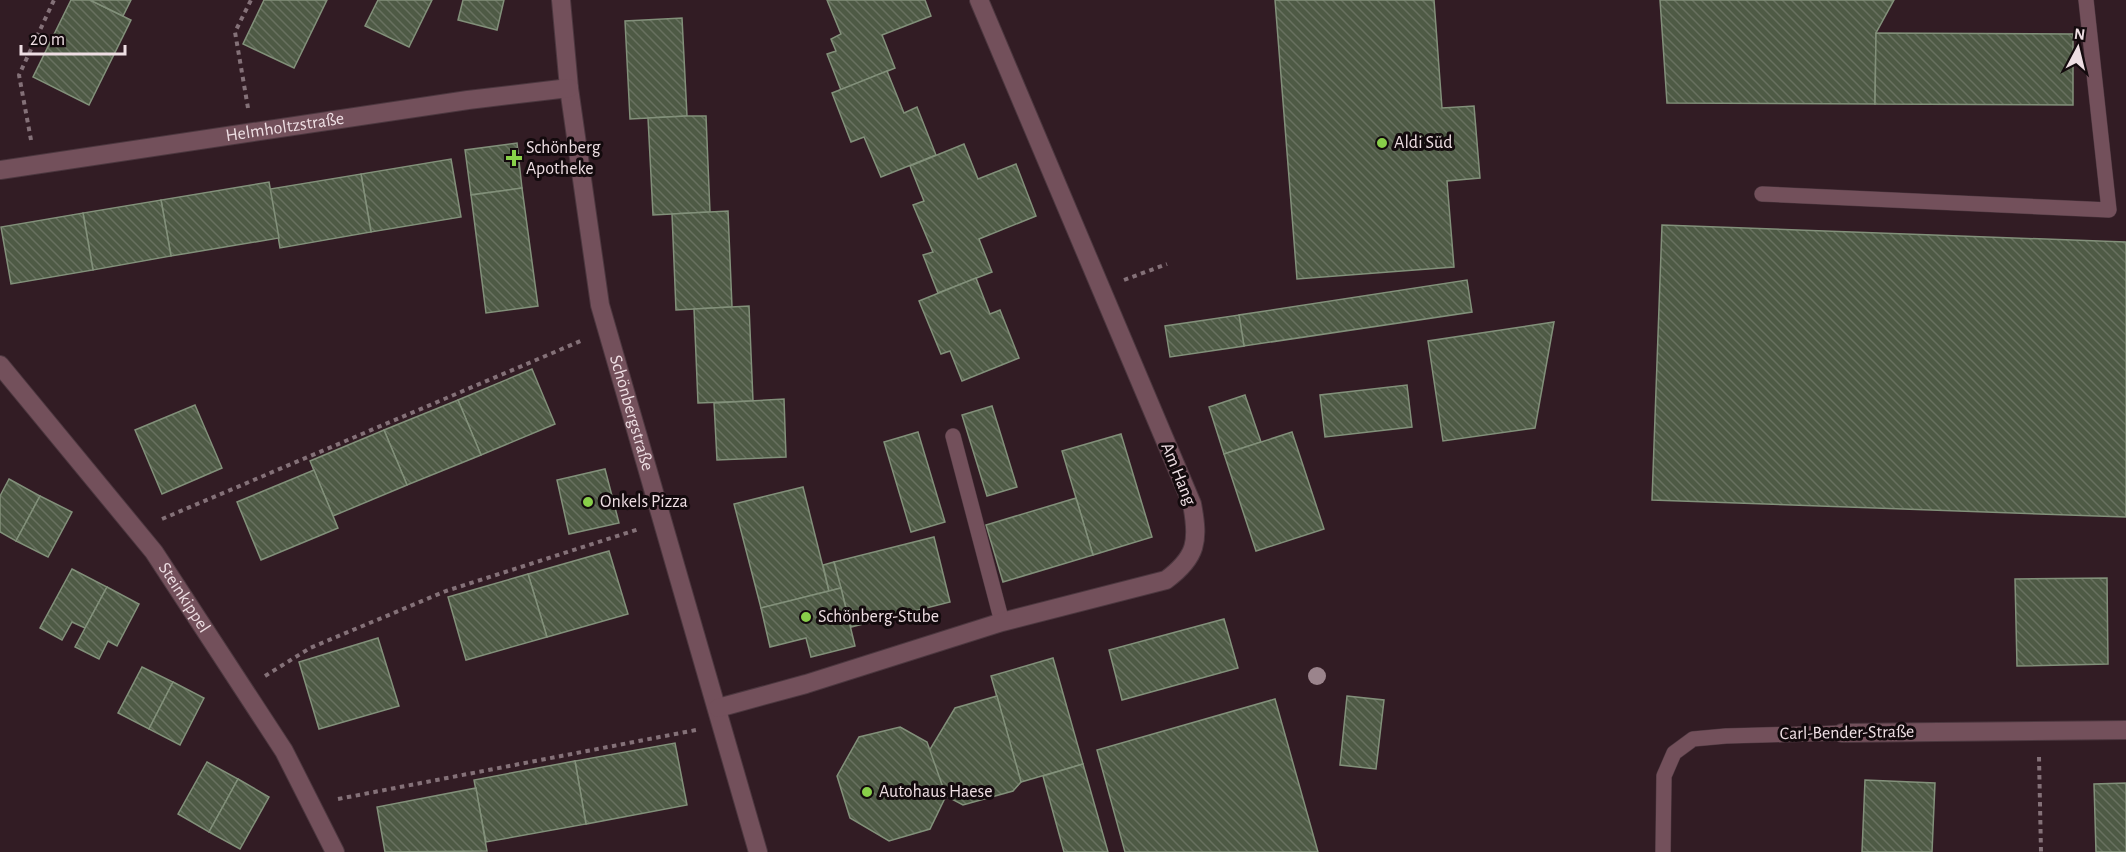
<svg xmlns="http://www.w3.org/2000/svg" width="2126" height="852" font-family="'Alegreya Sans',sans-serif">
	<style>
		.building { fill: url(#building-back-hatch); stroke: #82907a; stroke-width: 1.5 }
		.lines { fill: none; stroke-linecap: round; stroke-linejoin: round }
		.lane-casing { stroke: #4c373f; stroke-width: 16 }
		.street-casing { stroke: #4c373f; stroke-width: 20 }
		.path { stroke: #847178; stroke-width: 4; stroke-dasharray: 4.5 4.5; stroke-linecap: butt }
		.lane { stroke: #73505b; stroke-width: 15 }
		.street { stroke: #73505b; stroke-width: 18 }
		.tree { fill: #9b848c }
		.poi-dot { fill: #88cf49; stroke: #130a0d; stroke-width: 2 }
		.labels { text-anchor: middle; dominant-baseline: central; stroke-width: 6; stroke-linejoin: round; paint-order: stroke }
		.street-label { font-size: 18px; fill: #eedee3; stroke: #130a0d }
		.poi-label { font-size: 18px; fill: #eedee3; stroke: #130a0d; text-anchor: start }
	</style>
	<defs>
		<pattern id="building-back-hatch" width="6" height="6" patternUnits="userSpaceOnUse" patternTransform="scale(1.5)"><rect width="6" height="6" fill="#4e5a45"/><path d="M-1 5l2 2M0 0l6 6M5-1l2 2" fill="none" stroke="#687160"/></pattern>
	</defs>
	<rect width="100%" height="100%" fill="#321c24"/>
	<!-- building -->
	<g class="building">
		<path d="M71 0H90L131 20 89 105 33 77Z"/>
		<path d="M90 0H131L123 16Z"/>
		<path d="M264 0H327L294 68 243 44Z"/>
		<path d="M378 0H432L409 47 365 26Z"/>
		<path d="M463 0H504L497 30 458 20Z"/>
		<path d="M827 0H925L931 16 882 35 895 68 841 90 827 54 836 51 831 39 841 34Z"/>
		<path d="M1275 0H1434L1442 108 1474 106 1480 178 1447 181 1454 267 1297 279Z"/>
		<path d="M1660 0H1894L1876 33 1875 104 1667 103Z"/>
		<path d="M682 18 687 116 630 119 625 21Z"/>
		<path d="M1876 33 2073 34V105L1875 104Z"/>
		<path d="M887 71 904 113 917 107 936 155 881 177 864 137 851 142 832 93Z"/>
		<path d="M687 116H706L710 212 653 215 648 118Z"/>
		<path d="M517 143 522 188 471 195 465 150Z"/>
		<path d="M964 144 978 179 1016 164 1036 216 979 239 992 272 938 293 923 255 933 252 913 205 924 201 910 166Z"/>
		<path d="M451 159 461 217 371 232 361 174Z"/>
		<path d="M361 174 371 232 280 248 270 189Z"/>
		<path d="M269 182 279 238 171 256 161 200Z"/>
		<path d="M522 188 538 306 486 313 471 195Z"/>
		<path d="M161 200 171 256 93 270 83 213Z"/>
		<path d="M728 211 732 307 676 310 672 214Z"/>
		<path d="M83 213 93 270 11 284 1 227Z"/>
		<path d="M1662 225 2126 242V517L1652 500Z"/>
		<path d="M976 278 990 314 1000 310 1019 358 962 381 950 351 941 354 919 301Z"/>
		<path d="M1467 280 1472 312 1244 346 1239 315Z"/>
		<path d="M749 306 753 401 698 403 694 309Z"/>
		<path d="M1239 315 1244 346 1170 357 1165 326Z"/>
		<path d="M1554 322 1535 428 1443 441 1428 341Z"/>
		<path d="M532 369 555 424 481 455 458 400Z"/>
		<path d="M1407 385 1412 427 1325 437 1320 395Z"/>
		<path d="M1245 395 1261 442 1224 454 1209 407Z"/>
		<path d="M784 399 786 457 717 460 714 403Z"/>
		<path d="M458 400 481 455 407 485 384 430Z"/>
		<path d="M195 405 222 468 162 494 135 430Z"/>
		<path d="M992 406 1017 487 987 496 962 415Z"/>
		<path d="M384 430 407 485 333 516 310 461Z"/>
		<path d="M918 432 945 522 911 532 884 442Z"/>
		<path d="M1292 432 1324 529 1256 551 1224 454Z"/>
		<path d="M1121 434 1152 537 1093 555 1062 451Z"/>
		<path d="M605 469 619 523 569 534 557 480Z"/>
		<path d="M314 470 338 528 261 560 237 502Z"/>
		<path d="M9 479 40 496 16 541 0 532V496Z"/>
		<path d="M803 487 829 591 761 608 734 504Z"/>
		<path d="M40 496 72 512 48 557 16 541Z"/>
		<path d="M1076 498 1093 555 1003 582 986 525Z"/>
		<path d="M934 537 950 602 851 627 834 562Z"/>
		<path d="M609 551 628 614 547 637 528 574Z"/>
		<path d="M834 562 841 588 829 591 823 565Z"/>
		<path d="M72 569 107 587 85 628 72 622 62 640 40 628Z"/>
		<path d="M528 574 547 637 466 660 448 597Z"/>
		<path d="M2107 578 2108 664 2017 666 2015 579Z"/>
		<path d="M107 587 139 604 117 646 108 641 99 659 75 647Z"/>
		<path d="M841 588 855 646 811 657 806 638 770 647 761 608Z"/>
		<path d="M1224 619 1238 668 1122 700 1109 650Z"/>
		<path d="M378 638 399 706 319 729 299 662Z"/>
		<path d="M1053 658 1083 764 1021 782 991 676Z"/>
		<path d="M142 667 173 682 149 729 118 713Z"/>
		<path d="M173 682 204 698 180 745 149 729Z"/>
		<path d="M997 696 1021 782 1013 791 963 805 946 796 929 751 955 708Z"/>
		<path d="M1347 696 1384 700 1376 769 1340 765Z"/>
		<path d="M1275 699 1318 852H1125L1097 750Z"/>
		<path d="M900 727 927 742 946 796 930 829 889 841 850 818 837 776 859 737Z"/>
		<path d="M675 743 687 805 586 824 575 761Z"/>
		<path d="M575 761 586 824 486 842 474 780Z"/>
		<path d="M207 762 238 779 209 832 178 814Z"/>
		<path d="M1083 764 1108 852H1064L1043 776Z"/>
		<path d="M238 779 269 797 240 849 209 832Z"/>
		<path d="M1865 780 1935 783 1932 852H1862Z"/>
		<path d="M2126 783V852H2096L2094 784Z"/>
		<path d="M476 788 487 851 385 852 377 807Z"/>
	</g>
	<g class="lines">
		<defs>
			<g id="lane">
				<path d="M1762 194 2109 210 2086 0"/>
				<path d="M953 436 1002 622"/>
				<path d="M1663 852 1664 776 1674 753 1693 739 1726 736 1842 733"/>
			</g>
			<g id="street">
				<path id="s1" d="M561 0 569 88 600 305 758 852"/>
				<path id="s2" d="M0 170 468 100 569 88"/>
				<path id="s3" d="M0 365 154 552 284 751 335 852"/>
				<path d="M718 708 806 684 1002 622 1166 580C1197 557 1199 541 1192 504L979 0"/>
				<path d="M1842 733 2126 730"/>
			</g>
		</defs>
		<!-- lane casing -->
		<use href="#lane" class="lane-casing"/>
		<!-- street casing -->
		<use href="#street" class="street-casing"/>
		<!-- path -->
		<g class="path">
			<path d="M248 108 235 32 251 0"/>
			<path d="M31 140 19 75 54 0"/>
			<path d="M1124 280 1167 264"/>
			<path d="M162 519 583 340"/>
			<path d="M265 676 310 648 446 591 639 529"/>
			<path d="M2039 757 2041 852"/>
			<path d="M338 799 696 730"/>
		</g>
		<!-- lane -->
		<use href="#lane" class="lane"/>
		<!-- street -->
		<use href="#street" class="street"/>
	</g>
	<!-- trees -->
	<circle class="tree" cx="1317" cy="676" r="9"/>
	<!-- markers -->
	<g class="poi-dot">
		<circle cx="1382" cy="143" r="6"/>
		<path d="M511 149h6v6h6v6h-6v6h-6v-6h-6v-6h6z"/>
		<circle cx="588" cy="502" r="6"/>
		<circle cx="806" cy="617" r="6"/>
		<circle cx="867" cy="792" r="6"/>
	</g>
	<g class="labels">
		<!-- street labels -->
		<g class="street-label">
			<text stroke="none"><textPath href="#s2" startOffset="288">Helmholtzstraße</textPath></text>
			<text stroke="none"><textPath href="#s1" startOffset="420">Schönbergstraße</textPath></text>
			<text transform="translate(1178 474) rotate(68)">Am Hang</text>
			<text stroke="none"><textPath href="#s3" startOffset="297">Steinkippel</textPath></text>
			<text transform="translate(1847 733) rotate(-1)">Carl-Bender-Straße</text>
		</g>
		<!-- poi labels -->
		<g class="poi-label">
			<text x="1394" y="143">Aldi Süd</text>
			<text x="526" y="148">Schönberg<tspan x="526" dy="21">Apotheke</tspan></text>
			<text x="600" y="502">Onkels Pizza</text>
			<text x="818" y="617">Schönberg-Stube</text>
			<text x="879" y="792">Autohaus Haese</text>
		</g>
	</g>
	<!-- north arrow -->
	<g transform="translate(2078 48) rotate(7)" stroke="#130a0d" stroke-width="4.5" paint-order="stroke">
	<path d="M0-4.5L10 22L0 15L-10 22Z" fill="#eedee3"/>
	<text y="-9" font-size="16" font-weight="bold" text-anchor="middle" fill="#eedee3">N</text>
	</g>
	<!-- scale -->
	<path d="M21 45v9h104v-9" fill="none" stroke="#eedee3" stroke-width="3"/>
	<text x="30" y="45" font-size="18" fill="#eedee3" stroke="#130a0d" stroke-width="4.5" paint-order="stroke">20 m</text>
</svg>
